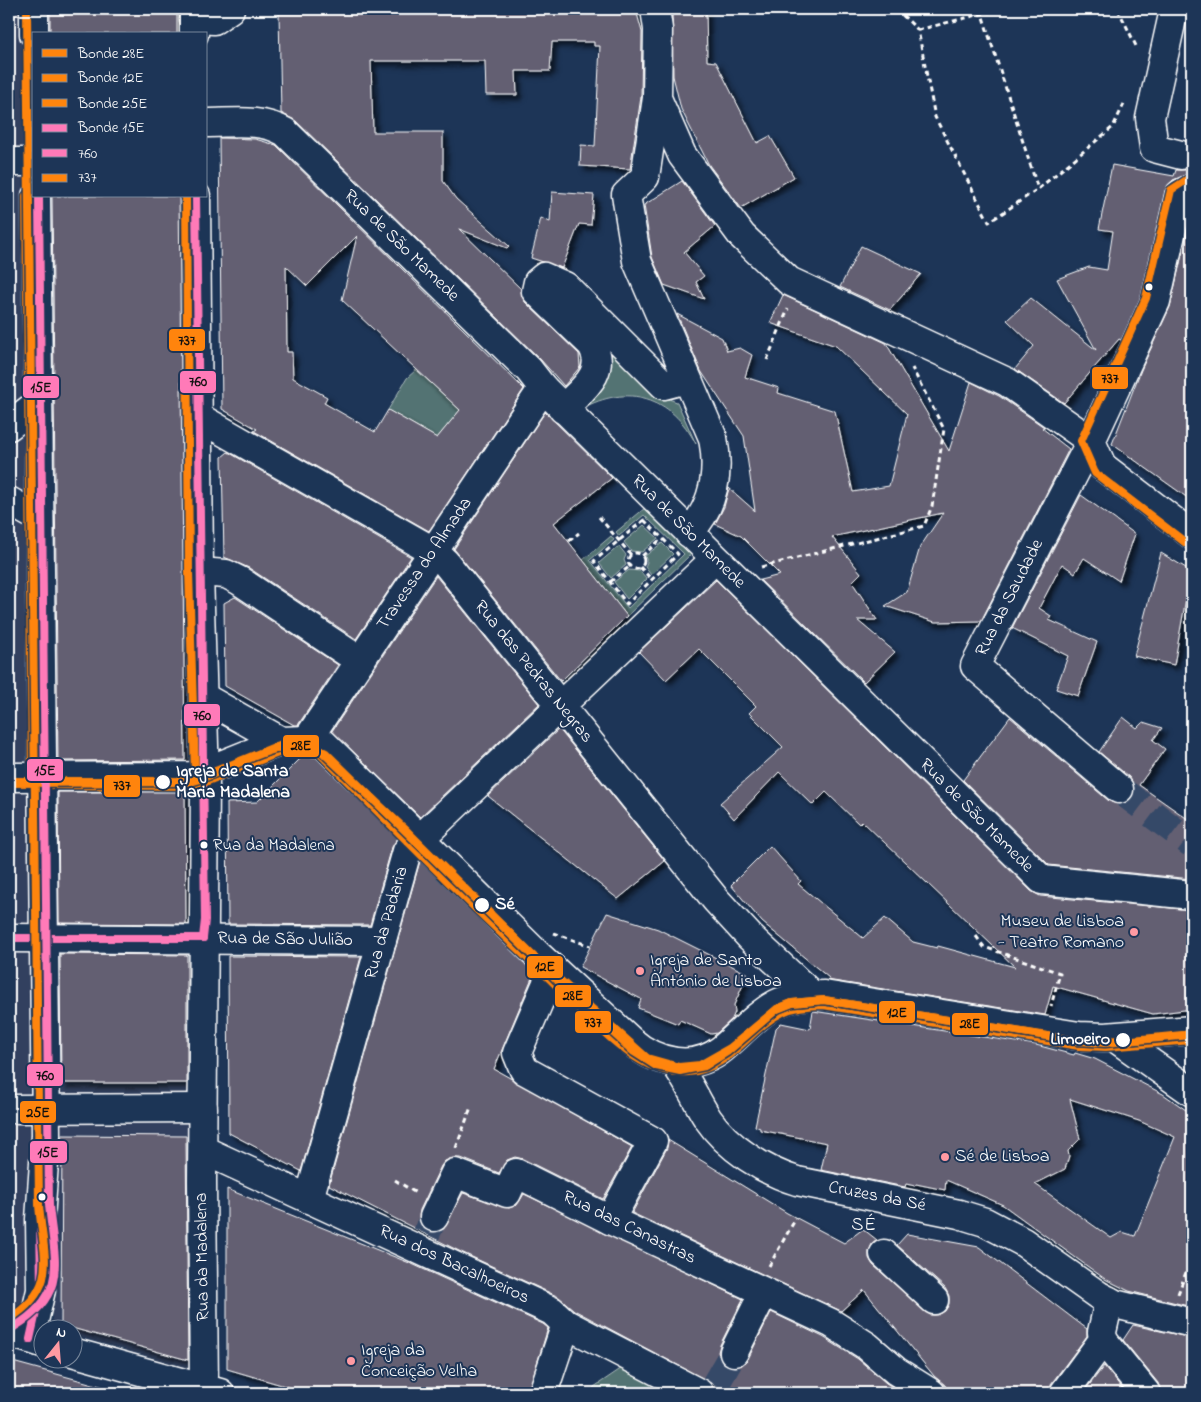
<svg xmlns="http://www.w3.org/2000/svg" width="1201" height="1402" font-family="'Indie Flower',sans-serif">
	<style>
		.built { fill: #32415f }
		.green { fill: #537373; stroke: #a9b9b9 }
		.building { fill: #635e72; stroke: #fff; fill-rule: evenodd; filter: url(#shadow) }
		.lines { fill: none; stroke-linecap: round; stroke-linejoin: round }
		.street-tunnel { stroke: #344968; stroke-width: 28; stroke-dasharray: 28 14; stroke-linecap: butt }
		.street-casing { stroke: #fff; stroke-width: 31 }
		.secondary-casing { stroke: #fff; stroke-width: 31 }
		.path { stroke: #fff; stroke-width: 3; stroke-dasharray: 5 4; stroke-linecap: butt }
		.street { stroke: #1d3557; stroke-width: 28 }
		.secondary { stroke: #1d3557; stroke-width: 28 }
		.tram { stroke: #fff; stroke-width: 1 }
		.bus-1-casing { stroke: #1d3557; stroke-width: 11 }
		.bus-2-casing { stroke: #1d3557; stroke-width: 11 }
		.bus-1 { stroke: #ff7ab8; stroke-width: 8 }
		.bus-2 { stroke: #ff840d; stroke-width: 8 }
		.tram-1-casing { stroke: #1d3557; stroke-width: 11 }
		.tram-2-casing { stroke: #1d3557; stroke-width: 11 }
		.tram-3-casing { stroke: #1d3557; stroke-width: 11 }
		.tram-4-casing { stroke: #1d3557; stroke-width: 11 }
		.tram-1 { stroke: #ff840d; stroke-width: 8 }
		.tram-2 { stroke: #ff850d; stroke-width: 8 }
		.tram-3 { stroke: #ff850d; stroke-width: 8 }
		.tram-4 { stroke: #ff7ab8; stroke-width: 8 }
		.bus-dot { fill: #fff; stroke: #1d3557; stroke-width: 2 }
		.poi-dot { fill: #ff9aa2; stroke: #1d3557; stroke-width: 2 }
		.labels { text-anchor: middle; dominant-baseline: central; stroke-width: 4; stroke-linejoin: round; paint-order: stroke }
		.bus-label { font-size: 17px; fill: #fff; stroke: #1d3557; text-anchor: start }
		.street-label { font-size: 18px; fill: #fff; stroke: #1d3557 }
		.stop-label { font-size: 18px; font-weight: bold; fill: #fff; stroke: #1d3557; text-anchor: start }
		.poi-label { font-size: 18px; fill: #fff; stroke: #1d3557; text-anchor: start }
		.neighbourhood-label { font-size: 19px; letter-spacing: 1px; fill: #fff; stroke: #1d3557 }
		.line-badge { stroke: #1d3557; stroke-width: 2 }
		.pale-badge-label { font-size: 14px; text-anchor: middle; font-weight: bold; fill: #111 }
	</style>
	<defs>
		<filter id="shadow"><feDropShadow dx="4.5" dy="4.5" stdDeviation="2.5" flood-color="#0009"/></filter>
	</defs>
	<rect width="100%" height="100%" fill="#1d3557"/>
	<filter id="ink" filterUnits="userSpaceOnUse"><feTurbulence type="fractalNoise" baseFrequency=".02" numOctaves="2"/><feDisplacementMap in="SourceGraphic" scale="10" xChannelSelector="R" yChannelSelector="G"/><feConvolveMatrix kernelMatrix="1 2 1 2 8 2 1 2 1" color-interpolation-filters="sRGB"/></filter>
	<g filter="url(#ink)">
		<!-- built -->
		<path class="built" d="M9 9H183V34H34V196H184L194 1369 73 1335 72 1330 52 1329V1306L9 1307Z"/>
		<!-- green -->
		<g class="green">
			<path d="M600 339 660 396 677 402 696 444C671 396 628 383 581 409L601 389 605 381Z"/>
			<path d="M416 370 460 410 437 438 388 410 407 378Z"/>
			<path d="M645 508 691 554 627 616 583 560 611 536 614 540 590 560 628 608 684 554 644 515 619 536 616 532Z"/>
			<path d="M644 525 658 538 642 552 631 551 624 542Z"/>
			<path d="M662 543 673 554 651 575 645 567 647 562 645 556Z"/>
			<path d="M619 546 626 555 624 560 626 565 611 578 599 563Z"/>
			<path d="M629 570 640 571 647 579 627 599 614 582Z"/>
			<path d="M625 1366 664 1392 591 1393 594 1387Z"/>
		</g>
		<!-- building -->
		<g class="building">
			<rect x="50" y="9" width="127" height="25"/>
			<path d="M555 9 636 10 642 32 641 97 630 169 580 166 581 145 595 146 600 46H594V42H552L550 71H516L517 95H486L485 61H371L373 132H443V181L456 199 509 246 507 248 459 229 521 289 525 302 579 354 580 367 564 386 540 359 296 121 281 113 279 13Z"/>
			<path d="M672 9H706L707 61 716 62 757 143 770 136 794 177 741 208 709 165 681 109 673 76Z"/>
			<path d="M219 138 255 139 276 145 524 389 429 531 254 431 257 429 222 409ZM357 236 342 300 460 410 437 438 388 410 375 432 324 403 327 397 293 378 292 352H287L286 266 307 286Z"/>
			<path d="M1112 165 1174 176 1176 170H1185L1192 166V172L1173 180 1165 190 1141 296 1121 340 1119 339 1064 403 1015 369 1034 346 1007 320 1031 298 1096 350 1057 279 1089 267 1107 270 1113 231 1099 229Z"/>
			<path d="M682 181 715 226 684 252 704 276 696 282 704 299 664 285 652 257 644 205Z"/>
			<path d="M552 192 594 195 591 225 579 224 562 268 531 258 541 218 550 222Z"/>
			<path d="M52 196H179L185 760 58 761Z"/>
			<path d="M1192 211V501L1112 444 1141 370 1170 307Z"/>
			<path d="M861 246 921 274 890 310 840 287Z"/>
			<path d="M783 295 886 343 949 451 971 382 999 396 1044 427 1042 428 1069 449 981 621 935 622 885 606 907 592 920 547 943 513 832 537 861 573 852 582 877 620H857L895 652 864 682 760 580 780 575 741 536 715 524 724 507 729 488 755 511 744 436 701 371 677 314 722 338 727 351 740 348 752 355 745 377 779 388 778 393 835 411 853 492 889 486 907 414 836 346 770 323Z"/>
			<path d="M545 412 612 478 554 523 627 616 561 681 454 549Z"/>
			<path d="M228 452 411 557 356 639 249 568 224 557 222 457Z"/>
			<path d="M1081 495 1135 534 1119 581 1084 558 1075 573 1062 564 1039 608 1051 616 1049 620 1097 642 1078 696 1056 689 1068 656 1012 628Z"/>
			<path d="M1161 553 1191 571 1174 665 1134 656Z"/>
			<path d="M436 576 539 704 420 817 332 731Z"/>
			<path d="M716 580 1031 891 1040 896 1192 910V1009L1153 1014 1053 986 1045 1015 827 980 829 978 762 922 731 885 770 846 801 881 798 884 863 938 885 918 913 942 937 948 938 946 1015 967 862 821 859 824 826 792 813 805 779 772 734 819 720 803 783 747 749 713 756 706 699 649 666 680 639 652Z"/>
			<path d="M235 597 338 665 298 725H294L225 686 224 603Z"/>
			<path d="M1010 717 1109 801 1117 804H1125L1131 799 1134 792V784L1129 777 1099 752 1123 717 1137 728 1143 722 1162 728 1153 740 1165 749 1139 785 1192 822V879L1049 865 963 780Z"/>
			<path d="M559 729 665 861 618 899 488 796Z"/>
			<path d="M303 756 315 757 398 838 392 847 370 925 228 924 227 803 257 802Z"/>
			<path d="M58 792H185L186 924 59 923Z"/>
			<path d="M420 861 534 973 494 1069 632 1147 603 1199 523 1159 515 1157 507 1160 499 1173 461 1158H453L445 1161 441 1166 420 1210 419 1219 421 1226 427 1231 435 1233 443 1230 463 1193 509 1208 517 1205 524 1194 743 1299 720 1345 718 1352 721 1360 727 1366 735 1368 742 1365 748 1359 771 1312 823 1337 858 1359 886 1383 902 1393H737L725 1387 715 1385 574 1310 559 1297 461 1252 329 1185Z"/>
			<path d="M607 913 658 929 748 974 734 1005 735 1012 732 1019 717 1033 711 1034 680 1020 678 1024 638 1008 641 999 580 967Z"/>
			<path d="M60 954 187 955V1083H61Z"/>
			<path d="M228 956 361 957 301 1171 229 1133Z"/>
			<path d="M813 1011 1036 1045 1074 1055 1075 1053 1095 1059 1163 1094 1186 1110 1188 1107H1192V1307L1129 1291 1105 1279 1003 1205 946 1180 945 1190 916 1184 915 1186 906 1184 905 1187 821 1170 827 1143 760 1130V1128L755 1126 776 1028 781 1023 810 1029ZM1070 1099 1139 1121 1175 1137 1135 1236 1122 1232 1111 1238 1035 1184 1065 1169 1069 1156 1068 1151 1080 1139Z"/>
			<path d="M62 1135 186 1136 188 1360 61 1325Z"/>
			<path d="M668 1140 787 1213 844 1243 863 1229 877 1240 872 1244 869 1251V1258L873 1265 930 1315H938L945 1311 949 1304V1296L945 1288 897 1245 907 1234 979 1247 1087 1329V1336L1051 1384 1049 1393H948L945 1385 934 1376 864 1290 841 1311 632 1213 667 1148Z"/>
			<path d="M227 1189 412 1264 543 1324 548 1328 528 1393H309L227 1369Z"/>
			<path d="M1133 1325 1192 1338V1393H1161L1158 1383 1123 1340Z"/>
			<path d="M9 1361 104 1387 103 1393H9Z"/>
			<path d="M1104 1366 1126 1393H1083Z"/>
		</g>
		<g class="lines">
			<!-- street-tunnel -->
			<g class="street-tunnel">
				<path d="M1119 789 1192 844"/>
				<path d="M426 1234 434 1217"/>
				<path d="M715 1385 734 1352"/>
			</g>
			<defs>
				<g id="street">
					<path d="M655 9 658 29 657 98 682 155 742 236 789 281 1007 382 1091 441"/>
					<path d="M1177 9 1172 19 1150 118 1154 148 1181 155"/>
					<path d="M194 19 214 20 230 9"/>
					<path d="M657 98 645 177 626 195 637 261 713 438C720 474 714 506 689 533"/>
					<path d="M206 123C233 123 261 118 285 132L529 370 543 388 1042 880 1192 895"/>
					<path d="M9 162H34"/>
					<path d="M563 409C581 390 608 373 592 345L536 291 538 282 544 277 565 286 664 385 687 379"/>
					<path d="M198 417 433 551 445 562 716 900 750 937 812 995"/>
					<path d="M9 426 38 403"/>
					<path d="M1091 441 1102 466 1192 535"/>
					<path d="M9 501 39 518"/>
					<path d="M199 572 226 574 240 581 360 661"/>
					<path d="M307 740 543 388"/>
					<path d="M1119 789 975 666 1091 441 1156 301 1180 194 1192 188"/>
					<path d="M9 938C133 938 257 941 382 941"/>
					<path d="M553 969 517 1053 524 1070 653 1141 610 1220"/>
					<path d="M1114 1037 1192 1092"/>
					<path d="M674 1062C688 1080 696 1101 708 1119 728 1148 764 1171 797 1181L959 1214 985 1222 1023 1242 1098 1295 1115 1304 1192 1323"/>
					<path d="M9 1109 203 1108"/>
					<path d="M203 1150 552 1311 566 1324 699 1393"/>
					<path d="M309 1199 407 851 715 559"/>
					<path d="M434 1217 455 1173 507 1193 516 1173 610 1220 831 1323 867 1346 896 1371 931 1393"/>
					<path d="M884 1254 934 1300"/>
					<path d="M9 1333 30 1339"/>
					<path d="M1103 1340 1146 1393"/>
					<path d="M734 1352 764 1292"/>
					<path d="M543 1393 566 1324"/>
					<path d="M1064 1393 1103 1340 1102 1332 1109 1301"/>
				</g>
				<g id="secondary">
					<path d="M34 9V34"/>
					<path d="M194 9V34"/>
					<path d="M36 196 46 1135 40 1219 41 1290 30 1339 42 1343"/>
					<path d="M196 196 199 572 205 780 202 1181 204 1389"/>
					<path d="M203 697 281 741"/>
					<path d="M9 777 194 776 281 741 307 740 323 743 538 955 631 1041C656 1063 694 1072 722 1049 740 1034 756 1015 776 1004 792 996 807 995 824 995L1079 1036 1105 1037 1192 1030"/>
					<path d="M72 1352 220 1393"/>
				</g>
			</defs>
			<!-- street casing -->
			<use href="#street" class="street-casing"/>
			<!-- secondary casing -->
			<use href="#secondary" class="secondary-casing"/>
			<!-- path -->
			<g class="path">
				<path d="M896 9 918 30 935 117 989 222 1038 189 1113 127 1124 104"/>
				<path d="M982 9V14L1038 189"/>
				<path d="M1118 9 1137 48"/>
				<path d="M918 30 1001 9"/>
				<path d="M767 360 788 309"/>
				<path d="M599 517 631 555"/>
				<path d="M644 520 678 554 627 604 594 561Z"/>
				<path d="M569 541 579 533"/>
				<circle cx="636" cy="561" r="8"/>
				<path d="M642 556 660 540"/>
				<path d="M640 567 652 580"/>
				<path d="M761 567 924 526 932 506 944 429 912 368"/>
				<path d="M610 582 630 566"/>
				<path d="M554 933 590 946"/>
				<path d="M976 936 984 947 1060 973 1051 1006"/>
				<path d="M456 1148 471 1107"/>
				<path d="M395 1180 416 1193"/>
				<path d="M769 1266 796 1218"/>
				<path d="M1178 1294 1192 1256"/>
			</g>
			<!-- street -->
			<use href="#street" class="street"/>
			<!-- secondary -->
			<use href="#secondary" class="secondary"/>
			<!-- tram -->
			<path class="tram" d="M35 732C39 762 54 780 85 783"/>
			<defs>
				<g id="bus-1">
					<path d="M196 196 205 920 203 938"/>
					<path d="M9 938H203"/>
					<path d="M30 1339 41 1290 40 1219 46 1135 36 196"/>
				</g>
				<g id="bus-2">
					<path d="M26 196 32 777 37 785 195 786 283 751 306 750 318 752C395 828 471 907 551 980 578 1006 604 1036 635 1057 650 1067 670 1074 689 1072 730 1069 748 1029 783 1012 795 1006 809 1005 823 1005L1079 1046 1106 1047 1192 1040"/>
					<path d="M186 196 189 572 195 773"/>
					<path d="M1186 543 1095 473 1081 441 1146 298 1171 190 1188 179"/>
				</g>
			</defs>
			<!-- bus-1 casing -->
			<use href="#bus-1" class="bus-1-casing"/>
			<!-- bus-2 casing -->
			<use href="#bus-2" class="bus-2-casing"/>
			<!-- bus-1 -->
			<use href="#bus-1" class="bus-1"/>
			<!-- bus-2 -->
			<use href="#bus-2" class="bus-2"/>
			<defs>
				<path id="tram-1" d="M9 783 190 782C233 771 271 738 317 747L408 832 568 991 634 1052 656 1066 680 1071 705 1066 727 1052 777 1009 792 1003 824 1000 1078 1041 1105 1043 1192 1035"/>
				<path id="tram-2" d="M9 781H191L282 744C300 742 310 744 326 753L532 955 647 1058 679 1067 700 1065 730 1048 777 1009 792 1003 824 1000 1078 1041 1133 1040 1192 1034"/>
				<path id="tram-3" d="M9 1319C60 1287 43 1256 39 1205L27 9"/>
				<path id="tram-4" d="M14 1327C70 1293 54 1260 49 1205L39 196"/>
			</defs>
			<!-- tram-1 casing -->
			<use href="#tram-1" class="tram-1-casing"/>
			<!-- tram-2 casing -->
			<use href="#tram-2" class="tram-2-casing"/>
			<!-- tram-3 casing -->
			<use href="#tram-3" class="tram-3-casing"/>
			<!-- tram-4 casing -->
			<use href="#tram-4" class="tram-4-casing"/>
			<!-- tram-1 -->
			<use href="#tram-1" class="tram-1"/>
			<!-- tram-2 -->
			<use href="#tram-2" class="tram-2"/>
			<!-- tram-3 -->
			<use href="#tram-3" class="tram-3"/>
			<!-- tram-4 -->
			<use href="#tram-4" class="tram-4"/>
		</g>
	</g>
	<!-- markers -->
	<g class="bus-dot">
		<circle cx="1149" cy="287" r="4.5"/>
		<circle cx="163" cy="782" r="8"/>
		<circle cx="204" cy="845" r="4.5"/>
		<circle cx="482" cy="905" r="8"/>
		<circle cx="1123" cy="1040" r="8"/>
		<circle cx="42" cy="1197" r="4.5"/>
	</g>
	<g class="poi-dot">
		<circle cx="1134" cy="932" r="5"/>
		<circle cx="640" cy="971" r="5"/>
		<circle cx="945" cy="1157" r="5"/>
		<circle cx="351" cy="1361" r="5"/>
	</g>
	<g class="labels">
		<!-- bus labels -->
		<g class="bus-label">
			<text x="213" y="845">Rua da Madalena</text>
		</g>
		<!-- street labels -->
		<g class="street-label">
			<text transform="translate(401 246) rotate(44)">Rua de São Mamede</text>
			<text transform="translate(688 532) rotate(45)">Rua de São Mamede</text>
			<text transform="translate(425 564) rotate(-56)">Travessa do Almada</text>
			<text transform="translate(1010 598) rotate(-63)">Rua da Saudade</text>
			<text transform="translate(533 672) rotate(51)">Rua das Pedras Negras</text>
			<text transform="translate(976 816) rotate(45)">Rua de São Mamede</text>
			<text transform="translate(387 923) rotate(-74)">Rua da Padaria</text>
			<text transform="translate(285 940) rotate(1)">Rua de São Julião</text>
			<text transform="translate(877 1197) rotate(11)">Cruzes da Sé</text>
			<text transform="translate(629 1228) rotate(26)">Rua das Canastras</text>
			<text transform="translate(203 1257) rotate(-91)">Rua da Madalena</text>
			<text transform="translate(454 1265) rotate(25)">Rua dos Bacalhoeiros</text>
		</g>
		<!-- stop labels -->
		<g class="stop-label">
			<text x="176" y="772">Igreja de Santa<tspan x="176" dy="21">Maria Madalena</tspan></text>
			<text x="495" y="905">Sé</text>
			<text x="1110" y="1040" text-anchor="end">Limoeiro</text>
		</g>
		<!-- poi labels -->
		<g class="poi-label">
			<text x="1124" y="922" text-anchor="end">Museu de Lisboa<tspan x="1124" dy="21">- Teatro Romano</tspan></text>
			<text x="650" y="961">Igreja de Santo<tspan x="650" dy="21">António de Lisboa</tspan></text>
			<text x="955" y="1157">Sé de Lisboa</text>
			<text x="361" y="1351">Igreja da<tspan x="361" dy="21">Conceição Velha</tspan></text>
		</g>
		<!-- neighbourhood labels -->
		<g class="neighbourhood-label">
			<text x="864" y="1225">SÉ</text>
		</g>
	</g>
	<g class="line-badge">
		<rect x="168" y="328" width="38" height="24" rx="5" fill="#ff840d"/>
		<rect x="1091" y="366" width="38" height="24" rx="5" fill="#ff840d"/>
		<rect x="179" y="370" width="38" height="24" rx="5" fill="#ff7ab8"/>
		<rect x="22" y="375" width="38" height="24" rx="5" fill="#ff7ab8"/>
		<rect x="183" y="703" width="38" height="24" rx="5" fill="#ff7ab8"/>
		<rect x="282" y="734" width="38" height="24" rx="5" fill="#ff840d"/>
		<rect x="26" y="758" width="38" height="24" rx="5" fill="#ff7ab8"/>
		<rect x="103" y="774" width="38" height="24" rx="5" fill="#ff840d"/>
		<rect x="526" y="955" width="38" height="24" rx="5" fill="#ff850d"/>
		<rect x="554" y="984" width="38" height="24" rx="5" fill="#ff840d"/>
		<rect x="878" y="1000" width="38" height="24" rx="5" fill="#ff850d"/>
		<rect x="574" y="1010" width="38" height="24" rx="5" fill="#ff840d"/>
		<rect x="951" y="1012" width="38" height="24" rx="5" fill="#ff840d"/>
		<rect x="26" y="1063" width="38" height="24" rx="5" fill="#ff7ab8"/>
		<rect x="19" y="1100" width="38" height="24" rx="5" fill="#ff850d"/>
		<rect x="29" y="1140" width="39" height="24" rx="5" fill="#ff7ab8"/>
	</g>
	<g class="pale-badge-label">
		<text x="187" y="345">737</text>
		<text x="1110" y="383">737</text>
		<text x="198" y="386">760</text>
		<text x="41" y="392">15E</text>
		<text x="202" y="720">760</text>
		<text x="301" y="750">28E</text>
		<text x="45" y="775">15E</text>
		<text x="122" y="790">737</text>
		<text x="545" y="971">12E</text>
		<text x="573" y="1000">28E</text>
		<text x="897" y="1017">12E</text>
		<text x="593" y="1027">737</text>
		<text x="970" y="1028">28E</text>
		<text x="45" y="1080">760</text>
		<text x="38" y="1117">25E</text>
		<text x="48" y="1157">15E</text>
	</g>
	<!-- margin -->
	<rect width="1201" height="1402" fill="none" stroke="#1d3557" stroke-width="30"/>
	<rect x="15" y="15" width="1171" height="1372" fill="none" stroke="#fff" stroke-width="2" filter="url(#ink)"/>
	<!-- legend -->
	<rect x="32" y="32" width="175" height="165" fill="#1d3557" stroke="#77869a"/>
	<rect x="42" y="49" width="25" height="8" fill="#ff840d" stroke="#77869a"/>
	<text x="78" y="58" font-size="15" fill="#ffffff">Bonde 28E</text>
	<rect x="42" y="74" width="25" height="8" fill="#ff850d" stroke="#77869a"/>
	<text x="78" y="82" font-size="15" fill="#ffffff">Bonde 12E</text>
	<rect x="42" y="99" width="25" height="8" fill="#ff850d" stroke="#77869a"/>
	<text x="78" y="108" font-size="15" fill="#ffffff">Bonde 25E</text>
	<rect x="42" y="124" width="25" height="8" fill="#ff7ab8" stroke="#77869a"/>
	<text x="78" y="132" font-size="15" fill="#ffffff">Bonde 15E</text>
	<rect x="42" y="149" width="25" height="8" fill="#ff7ab8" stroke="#77869a"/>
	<text x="78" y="158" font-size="15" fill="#ffffff">760</text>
	<rect x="42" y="174" width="25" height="8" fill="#ff840d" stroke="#77869a"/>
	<text x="78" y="182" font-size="15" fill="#ffffff">737</text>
	<!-- north arrow -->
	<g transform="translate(58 1344) rotate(17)"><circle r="24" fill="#1d3557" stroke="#77869a"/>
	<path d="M0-4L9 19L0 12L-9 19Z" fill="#ff9aa2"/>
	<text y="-8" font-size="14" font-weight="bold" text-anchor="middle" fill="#ffffff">N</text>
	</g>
</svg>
